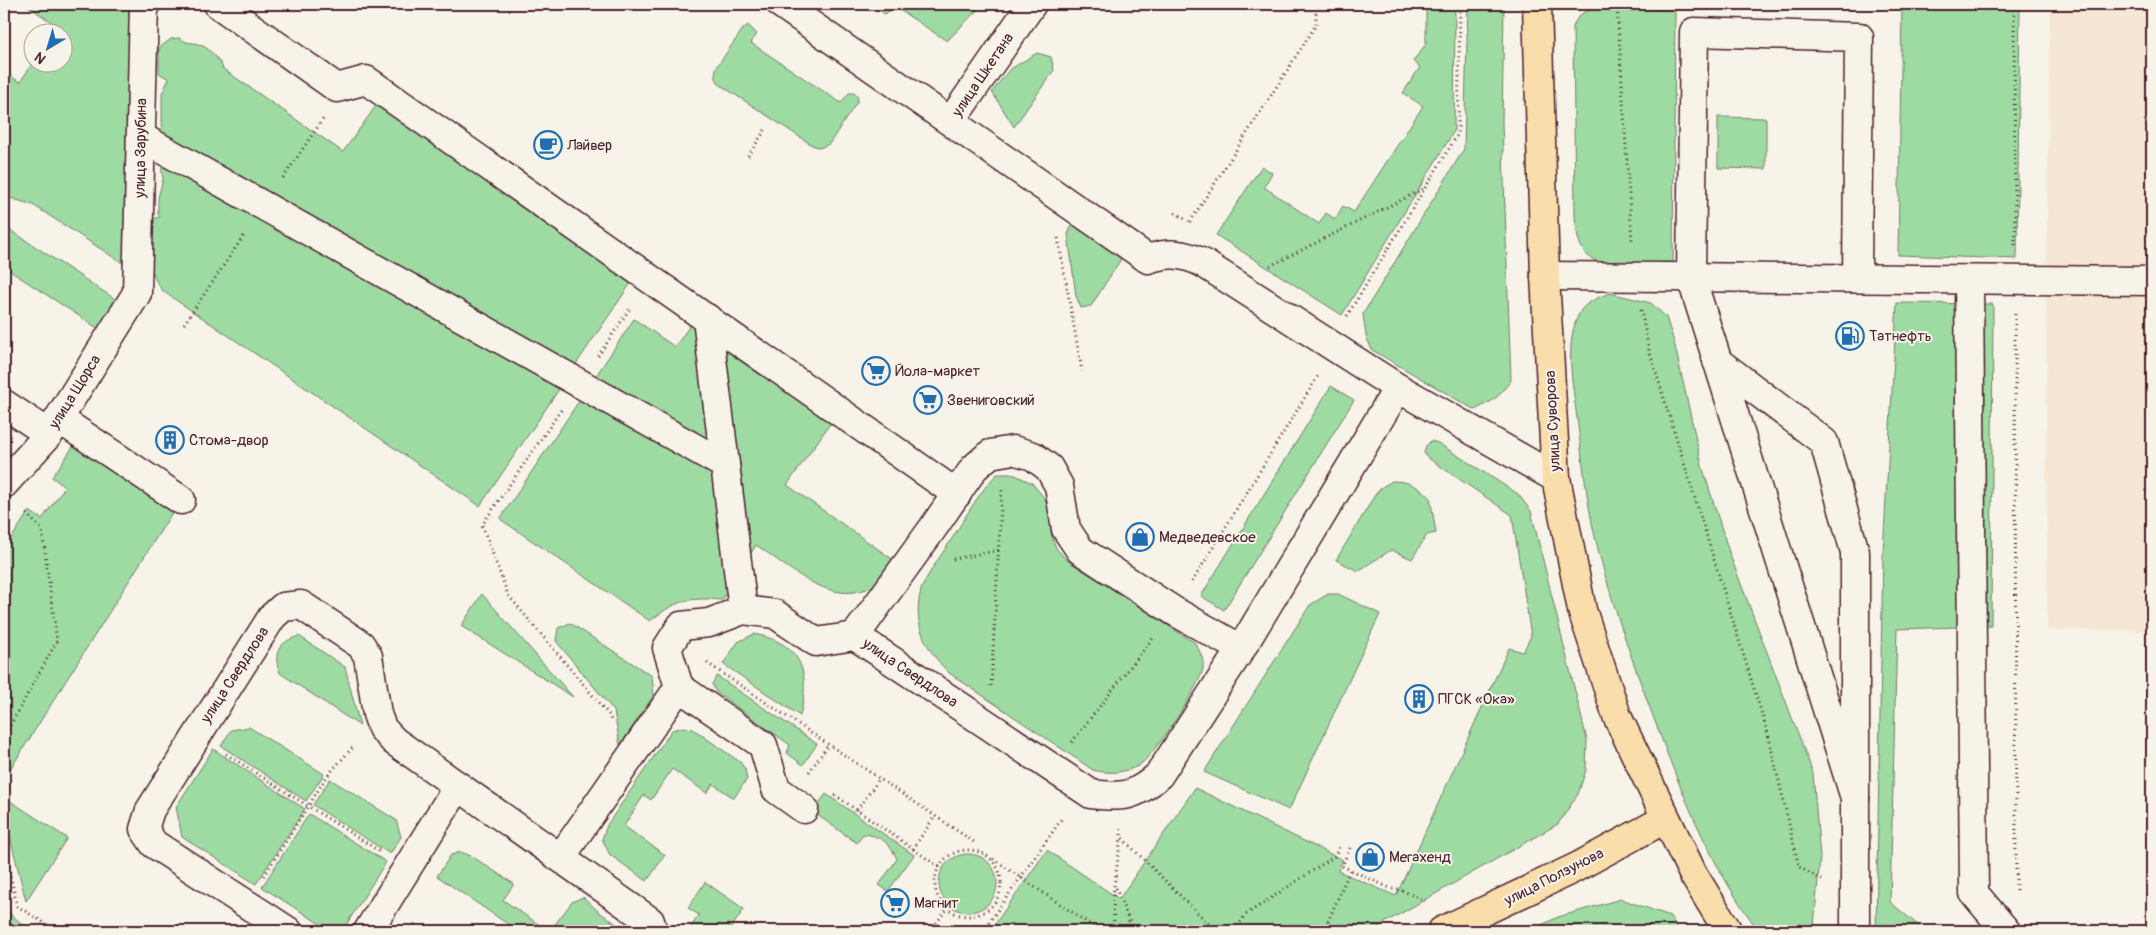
<svg xmlns="http://www.w3.org/2000/svg" width="2156" height="935" font-family="Pangolin,sans-serif">
	<style>
		.built { fill: #f6e7d4 }
		.green { fill: #9ddba3; stroke: #747d67 }
		.lines { fill: none; stroke-linecap: round; stroke-linejoin: round }
		.minor-casing { stroke: #4a1f2b; stroke-width: 31 }
		.major-casing { stroke: #4a1f2b; stroke-width: 31 }
		.path { stroke: #4a1f2b; stroke-width: 3; stroke-dasharray: 1 4; stroke-linecap: butt }
		.minor { stroke: #f7f3e8; stroke-width: 28 }
		.major { stroke: #f9ddab; stroke-width: 28 }
		.labels { text-anchor: middle; dominant-baseline: central; stroke-width: 4; stroke-linejoin: round; paint-order: stroke }
		.street-label { font-size: 15px; fill: #4a1f2b; stroke: #f7f3e8 }
		.poi-label { font-size: 15px; fill: #4a1f2b; stroke: #f7f3e8; text-anchor: start }
	</style>
	<rect width="100%" height="100%" fill="#f7f3e8"/>
	<filter id="ink" filterUnits="userSpaceOnUse"><feTurbulence type="fractalNoise" baseFrequency=".02" numOctaves="2"/><feDisplacementMap in="SourceGraphic" scale="10" xChannelSelector="R" yChannelSelector="G"/><feConvolveMatrix kernelMatrix="1 2 1 2 8 2 1 2 1" color-interpolation-filters="sRGB"/></filter>
	<g filter="url(#ink)">
		<!-- built -->
		<path class="built" d="M2050 4H2152V631L2047 630 2046 280Z"/>
		<!-- green -->
		<g class="green">
			<path d="M25 4H133L127 266 33 205 4 196V72L20 82 33 63 62 62V32H53L57 26Z"/>
			<path d="M870 4H983L947 41 895 7 885 14Z"/>
			<path d="M1426 4H1455L1454 131 1342 315 1216 235 1262 166 1272 173 1264 187 1319 224 1326 213 1335 219 1343 206 1354 212 1423 106 1403 93 1420 67 1413 61 1426 44Z"/>
			<path d="M1468 4H1504L1502 122 1511 381 1495 399 1475 410 1372 350 1366 336 1363 314 1464 149Z"/>
			<path d="M1902 4H2020L2017 259 1898 255Z"/>
			<path d="M1607 8 1675 10 1673 266C1648 266 1606 274 1586 254 1577 244 1577 229 1575 217L1573 27C1579 10 1590 9 1607 8Z"/>
			<path d="M748 25 757 34 751 43 841 103 849 93H854L858 97 857 102 829 144 820 148 812 145 719 84 715 76 716 68 743 29Z"/>
			<path d="M179 38C189 45 192 41 201 45 210 49 221 61 223 69L343 152 378 103 633 280 480 506 164 292C145 272 151 245 152 219L160 217 158 214V198L163 179 158 140 162 130V93L169 79 159 73V48L171 39Z"/>
			<path d="M1037 53 1051 57 1054 70 1014 127 992 92 1009 70Z"/>
			<path d="M1718 117 1766 118V169L1718 168Z"/>
			<path d="M1083 224 1120 250 1121 259 1091 306 1081 308 1076 296 1068 234 1072 225Z"/>
			<path d="M4 226 121 303 102 331 4 267Z"/>
			<path d="M1610 293 1651 303 1666 317 1674 342 1702 466 1730 555 1813 773 1820 857 1814 926 1811 931H1759C1714 872 1685 801 1659 732 1637 674 1615 614 1599 553 1587 509 1583 463 1577 418 1573 386 1563 340 1581 310 1588 301 1600 297 1610 293Z"/>
			<path d="M1897 303 1993 304 1991 626 1897 629 1890 902 1925 931H1876L1883 552Z"/>
			<path d="M634 319 675 347 693 321 832 421 787 485 895 561C890 567 885 577 879 582 836 613 791 568 756 545L722 600C688 597 677 600 650 621L500 519Z"/>
			<path d="M1331 386 1354 400 1224 610 1201 596Z"/>
			<path d="M1431 441 1438 443 1518 494 1531 511 1587 740 1586 770 1578 794 1558 824 1384 923 1374 931H990L1047 850 1119 899 1195 788 1343 860 1338 871 1396 896 1509 648 1523 652 1531 636 1512 515 1428 458 1424 453 1426 446Z"/>
			<path d="M76 443 175 508 4 779V550L29 511 42 519 65 487 52 477Z"/>
			<path d="M997 474H1013L1032 483 1045 499 1051 518V533L1056 548 1067 560 1195 643C1200 652 1204 658 1203 668 1202 683 1152 759 1138 766 1123 773 1108 774 1093 770L949 673C926 649 912 625 921 590 925 577 945 550 953 537 967 515 979 492 997 474Z"/>
			<path d="M1392 481C1409 481 1417 486 1430 497L1436 533 1427 535 1412 559 1391 550 1358 571 1336 560 1375 495 1382 487Z"/>
			<path d="M482 594 573 697 461 626Z"/>
			<path d="M1328 594H1338L1380 614 1289 810 1204 772 1310 605Z"/>
			<path d="M570 623 652 676 654 695 620 745 614 711 556 641 558 628Z"/>
			<path d="M754 634C802 643 811 672 800 716L723 664 738 642Z"/>
			<path d="M299 636 345 667 360 726 280 673C272 653 279 642 299 636Z"/>
			<path d="M717 676 817 744 803 765 787 753 790 745 716 692 712 684Z"/>
			<path d="M249 727 324 774 306 801 221 746 231 730Z"/>
			<path d="M683 727 693 729 740 762 745 769 747 779 734 798 713 784 707 793 672 769 651 800 644 795 624 826 665 855 647 881 610 855 602 839 607 825 672 730Z"/>
			<path d="M213 749 305 809 256 884 182 837 176 807Z"/>
			<path d="M330 779 396 820 401 837 390 854 313 805Z"/>
			<path d="M826 794 914 855 888 891 879 885 897 859C889 842 881 836 863 834L857 843 813 812Z"/>
			<path d="M4 797 67 838 26 901 4 813Z"/>
			<path d="M309 814 386 862 346 925 328 929 262 887Z"/>
			<path d="M461 852 473 857 514 884 503 900 541 926 538 931H518L437 876 451 855Z"/>
			<circle cx="968" cy="883" r="29"/>
			<path d="M705 882 744 909 729 931H688L699 915 688 908Z"/>
			<path d="M4 890 10 914 31 931H4Z"/>
			<path d="M583 897 599 912 627 931H616L606 925 601 931H550L572 902Z"/>
			<path d="M1621 899 1670 916 1679 931H1529L1558 917Z"/>
		</g>
		<g class="lines">
			<defs>
				<g id="minor">
					<path d="M218 4 337 88 366 80 957 494"/>
					<path d="M781 4 1148 259C1168 252 1183 253 1203 263L1398 388 1556 478"/>
					<path d="M951 121 1032 4"/>
					<path d="M141 137 725 465"/>
					<path d="M1545 276 2152 281"/>
					<path d="M1969 280 1974 893 2006 931"/>
					<path d="M707 318 743 610"/>
					<path d="M1717 361 1824 442 1855 552V931"/>
					<path d="M4 404 49 434"/>
					<path d="M59 419 181 500"/>
					<path d="M4 484 49 434 137 293 144 4"/>
					<path d="M855 636 933 528 974 468 990 454 1013 450 1033 456 1049 468 1059 486 1066 529 1080 550 1174 611 1241 649"/>
					<path d="M679 687 763 745 776 789 804 809"/>
					<path d="M1855 798 1691 277 1694 32 1859 37 1857 278"/>
					<path d="M561 857 679 687 667 648 681 626 709 623 743 610 775 614 816 642 855 636 1091 794C1123 798 1135 797 1159 775L1241 649 1398 388"/>
					<path d="M288 931 154 844 144 829 150 810 272 617 283 607 301 605 361 645 368 656 377 714 382 728 394 741 650 921 653 931"/>
					<path d="M368 931 458 786"/>
				</g>
				<g id="major">
					<path d="M1537 4 1545 276 1556 478 1582 610 1617 716 1693 874 1728 931"/>
					<path d="M1442 931 1575 868 1665 819"/>
				</g>
			</defs>
			<!-- minor casing -->
			<use href="#minor" class="minor-casing"/>
			<!-- major casing -->
			<use href="#major" class="major-casing"/>
			<!-- path -->
			<g class="path">
				<path d="M1617 4 1632 242"/>
				<path d="M2014 4 2015 246"/>
				<path d="M748 156 767 127"/>
				<path d="M283 178 323 119"/>
				<path d="M1175 213 1188 221"/>
				<path d="M1190 222 1316 25V4"/>
				<path d="M1058 238 1082 371"/>
				<path d="M1270 266 1425 188"/>
				<path d="M1641 310 1649 350 1768 734 1799 867 1822 880"/>
				<path d="M2015 314 2016 891"/>
				<path d="M1347 316 1458 134 1460 4"/>
				<path d="M184 324 245 234"/>
				<path d="M598 356 631 307"/>
				<path d="M561 410 482 525 508 595 610 716 611 723"/>
				<path d="M953 559 1000 550"/>
				<path d="M1192 582 1318 376"/>
				<path d="M707 663 977 844"/>
				<path d="M991 686 1002 488"/>
				<path d="M1072 742 1153 638"/>
				<path d="M4 744 6 733 57 641 42 530 24 511"/>
				<path d="M226 754 379 851"/>
				<path d="M809 772 829 744"/>
				<path d="M835 795 939 867"/>
				<path d="M857 810 880 778"/>
				<path d="M1121 829V837L1216 931"/>
				<path d="M4 847 17 906 57 931"/>
				<path d="M1350 848 1342 866 1392 889H1399L1425 901"/>
				<path d="M913 849 935 816"/>
				<circle cx="968" cy="883" r="33"/>
				<path d="M993 859 1100 931"/>
				<path d="M264 876 327 776 354 746"/>
				<path d="M1116 888 1133 931"/>
				<path d="M930 931 947 909"/>
				<path d="M983 931 1063 817"/>
				<path d="M1114 931 1113 894 1121 837"/>
				<path d="M1235 931 1245 915 1335 856 1340 844"/>
				<path d="M1324 931 1350 870"/>
				<path d="M1356 931 1377 929 1378 931"/>
			</g>
			<!-- minor -->
			<use href="#minor" class="minor"/>
			<!-- major -->
			<use href="#major" class="major"/>
		</g>
	</g>
	<!-- icons -->
	<defs>
		<symbol id="cafe-ring" viewBox="-11 -11 22 22"><circle r="9.5" fill="#f7f3e8" stroke="#1f6fb2" stroke-width="1.5"/><path d="M-5.5-4.5H6V0H3Q3 3.5 0 3.5H-2.5Q-5.5 3.5-5.5 0ZM3-3.2v2h1.7v-2ZM-6 4.5H4V6H-6Z" fill="#1f6fb2"/></symbol>
		<symbol id="fuel-ring" viewBox="-11 -11 22 22"><circle r="9.5" fill="#f7f3e8" stroke="#1f6fb2" stroke-width="1.5"/><path d="M-5.5-6h7V0h2V4h1.3V-2.5L3-4.5l.8-.8L6-3V5H2.5V1h-1V6h-7ZM-4.2-4.7v3.2H.2V-4.7Z" fill="#1f6fb2"/></symbol>
		<symbol id="supermarket-ring" viewBox="-11 -11 22 22"><circle r="9.5" fill="#f7f3e8" stroke="#1f6fb2" stroke-width="1.5"/><path d="M-6-5.5h2.5l.6 2H6L4.5 2H-2.5L-4.4-4H-6ZM-1.5 3.2a1.3 1.3 0 1 0 .1 0ZM3 3.2a1.3 1.3 0 1 0 .1 0Z" fill="#1f6fb2"/></symbol>
		<symbol id="building-ring" viewBox="-11 -11 22 22"><circle r="9.5" fill="#f7f3e8" stroke="#1f6fb2" stroke-width="1.5"/><path d="M-4-6H4V6H1V3H-1V6H-4ZM-2.5-4.3h1.7v1.8h-1.7ZM.8-4.3h1.7v1.8H.8ZM-2.5-1h1.7V.8h-1.7ZM.8-1h1.7V.8H.8Z" fill="#1f6fb2"/></symbol>
		<symbol id="shop-ring" viewBox="-11 -11 22 22"><circle r="9.5" fill="#f7f3e8" stroke="#1f6fb2" stroke-width="1.5"/><path d="M-5-2.5h2.3a2.7 3.5 0 0 1 5.4 0H5L5.5 6h-11ZM-1.5-2.5h3a1.5 2.3 0 0 0-3 0Z" fill="#1f6fb2"/></symbol>
	</defs>
	<g fill-rule="evenodd">
		<use href="#cafe-ring" x="532" y="129" width="32" height="32"/>
		<use href="#fuel-ring" x="1834" y="320" width="32" height="32"/>
		<use href="#supermarket-ring" x="860" y="355" width="32" height="32"/>
		<use href="#supermarket-ring" x="912" y="384" width="32" height="32"/>
		<use href="#building-ring" x="154" y="424" width="32" height="32"/>
		<use href="#shop-ring" x="1124" y="521" width="32" height="32"/>
		<use href="#building-ring" x="1403" y="683" width="32" height="32"/>
		<use href="#shop-ring" x="1354" y="841" width="32" height="32"/>
		<use href="#supermarket-ring" x="879" y="887" width="32" height="32"/>
	</g>
	<g class="labels">
		<!-- street labels -->
		<g class="street-label">
			<text transform="translate(983 75) rotate(-56)">улица Шкетана</text>
			<text transform="translate(141 148) rotate(-89)">улица Зарубина</text>
			<text transform="translate(75 392) rotate(-58)">улица Щорса</text>
			<text transform="translate(1553 421) rotate(-93)">улица Суворова</text>
			<text transform="translate(910 673) rotate(34)">улица Свердлова</text>
			<text transform="translate(235 675) rotate(-57)">улица Свердлова</text>
			<text transform="translate(1554 877) rotate(-27)">улица Ползунова</text>
		</g>
		<!-- poi labels -->
		<g class="poi-label">
			<text x="567" y="145">Лайвер</text>
			<text x="1869" y="336">Татнефть</text>
			<text x="895" y="371">Йола-маркет</text>
			<text x="947" y="400">Звениговский</text>
			<text x="189" y="440">Стома-двор</text>
			<text x="1159" y="537">Медведевское</text>
			<text x="1438" y="699">ПГСК «Ока»</text>
			<text x="1389" y="857">Мегахенд</text>
			<text x="914" y="903">Магнит</text>
		</g>
	</g>
	<!-- margin -->
	<rect width="2156" height="935" fill="none" stroke="#f7f3e8" stroke-width="20"/>
	<rect x="10" y="10" width="2136" height="915" fill="none" stroke="#4a1f2b" stroke-width="2" filter="url(#ink)"/>
	<!-- north arrow -->
	<g transform="translate(48 48) rotate(218)"><circle r="24" fill="#f7f3e8" stroke="#b29e9c"/>
	<path d="M0-4L9 19L0 12L-9 19Z" fill="#1f6fb2"/>
	<text y="-8" font-size="14" font-weight="bold" text-anchor="middle" fill="#4a1f2b">N</text>
	</g>
</svg>
